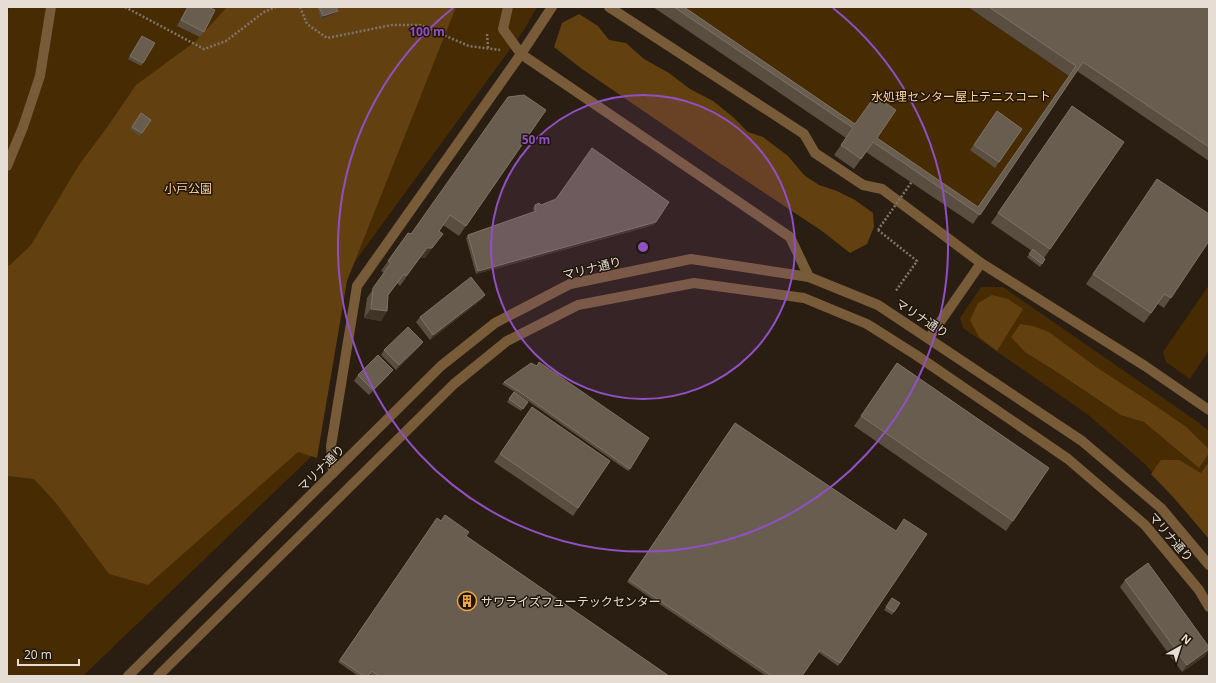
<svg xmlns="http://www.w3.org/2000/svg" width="1216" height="683" font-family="'Open Sans','Noto Sans JP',sans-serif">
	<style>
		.green { fill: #462b03 }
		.forest { fill: #63400f }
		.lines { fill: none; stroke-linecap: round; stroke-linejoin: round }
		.path { stroke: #7f756a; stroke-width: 2.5; stroke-dasharray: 2 2; stroke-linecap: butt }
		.minor { stroke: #785b38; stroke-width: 10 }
		.path-bridge { stroke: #7f756a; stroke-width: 2.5; stroke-dasharray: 2 2; stroke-linecap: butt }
		.wall { fill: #5a4e40 }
		.shaded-wall { fill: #403427 }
		.building { fill: #695d50; stroke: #7c7265 }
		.ring { fill: none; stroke: #9050c3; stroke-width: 2 }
		.labels { text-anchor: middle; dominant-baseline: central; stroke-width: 3; stroke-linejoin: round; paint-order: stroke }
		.park-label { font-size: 12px; fill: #ffd09a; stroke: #1f1508 }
		.street-label { font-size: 12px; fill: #e6ded5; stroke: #1f1508 }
		.poi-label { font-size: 12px; fill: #e6ded5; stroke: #1f1508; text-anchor: start }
		.centre { fill: #9050c3; stroke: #1f1508; stroke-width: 2 }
		.ring-label { font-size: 12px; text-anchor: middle; font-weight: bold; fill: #9050c3; stroke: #1f1508; stroke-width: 3; stroke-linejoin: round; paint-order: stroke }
	</style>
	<rect width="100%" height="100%" fill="#291e11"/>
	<!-- green -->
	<g class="green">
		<path d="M9 7H537L524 30 351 267 344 285 315 453 83 676H7V17Z"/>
		<path d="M663 7H968L1069 76 972 217 870 148 868 106 848 134Z"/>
		<path d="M1209 285V350L1190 379 1166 362 1163 352Z"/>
		<path d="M981 287H1003L1195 420 1209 431V538L1145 464 1087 414 963 328 960 318Z"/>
	</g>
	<!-- forest -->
	<g class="forest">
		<path d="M227 7H456L347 281 317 458 298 452 148 585 109 574 56 503 34 479 7 476V266L10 265 31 245 79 165 108 126 136 85 196 41Z"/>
		<path d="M579 14 598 26 609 40 626 43 644 59 669 73 690 89 713 101 733 117 748 132 763 137 788 156 804 175 819 185 837 191 855 200 873 213 874 227 867 244 850 253 822 231 718 162 582 69 554 47 562 23Z"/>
		<path d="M992 295 1008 299 1023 309 997 351 979 337 970 320 978 303Z"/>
		<path d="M1020 324 1033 326 1049 332 1096 367 1147 400 1185 426 1209 449V453L1199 468 1144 422 1121 415 1057 372 1025 352 1011 337Z"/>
		<path d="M1161 460H1179L1201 473 1209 462V539L1174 498 1151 474Z"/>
	</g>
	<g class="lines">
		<!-- path -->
		<g class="path">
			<path d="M125 7 204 49 226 41 264 12 276 7"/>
			<path d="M300 7 307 24 327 38 392 25H420L469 46 500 50"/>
			<path d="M487 34 488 48"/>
			<path d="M878 230 917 261 895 292"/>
		</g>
		<!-- minor -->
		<g class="minor">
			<path d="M508 7 503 29 521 54 552 7"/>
			<path d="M609 7 804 134 815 153 863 185 882 189 981 263 1145 366 1209 410"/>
			<path d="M7 166 23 127 40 76 51 7"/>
			<path d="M929 338 981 263"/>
			<path d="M333 473 331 446 357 286 521 54 790 237 809 277"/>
			<path d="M128 676 441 366 495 323 570 284 691 259 809 277 878 305 1082 441 1161 508 1209 565"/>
			<path d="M158 676 454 384 507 341 578 305 694 283 804 298 867 324 916 355 1068 459 1145 525 1199 590 1209 607"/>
		</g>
		<!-- path-bridge -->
		<path class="path-bridge" d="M878 230 913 180"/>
	</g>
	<!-- wall -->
	<g class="wall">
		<path d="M187 7H208L204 32 200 37 177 26Z"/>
		<path d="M317 7H336V13L321 19Z"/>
		<path d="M653 7H684L855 124 877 138 978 207 1069 76 968 7H1209V161L1077 71 973 224 866 152 854 169 834 155 846 138Z"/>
		<path d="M142 36 143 63 141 66 128 59Z"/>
		<path d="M1072 106 1124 142 1044 258 1045 259 1040 267 1027 257 1032 251 991 223Z"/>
		<path d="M546 110 459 236 443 225 439 231 425 258H420L400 286 397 283 388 295 387 311 381 321 364 318 367 298 384 273 381 271 408 233 411 234Z"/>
		<path d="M997 111 1022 129 995 168 970 150Z"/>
		<path d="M141 113 151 120 140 136 130 129Z"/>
		<path d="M1157 179 1209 241 1164 308 1158 304 1144 323 1086 284Z"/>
		<path d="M535 205H541L654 225 476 274 466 238 468 235 534 212 533 208Z"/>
		<path d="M485 295 481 300 430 340 416 322 420 317Z"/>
		<path d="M423 342 419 347 396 370 381 355 384 350Z"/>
		<path d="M539 362 630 469 628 471 518 394 502 384 504 382 537 366Z"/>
		<path d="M897 363 1049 468 1006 531 854 426Z"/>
		<path d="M358 375H389L369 395 354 381Z"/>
		<path d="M514 392 528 402 521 411 507 402Z"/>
		<path d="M532 407 610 461 573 516 494 462Z"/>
		<path d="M735 423 896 531 927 534 838 666 818 652 802 676H766L627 582Z"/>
		<path d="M437 518 466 536 669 676H373L370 674 368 676H358L338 662Z"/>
		<path d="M1125 580 1209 647V649L1205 656 1182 672 1120 587Z"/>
		<path d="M892 598 900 603 892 615 884 610Z"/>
	</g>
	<!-- shaded-wall -->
	<g class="shaded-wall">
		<path d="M338 11 336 13 321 19 323 16Z"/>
		<path d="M656 222 654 225 476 274 478 271Z"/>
		<path d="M443 234 425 258H420L400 286 427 248Z"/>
		<path d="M485 295 481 300 430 340 433 335Z"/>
		<path d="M371 309 387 311 381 321 364 318Z"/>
		<path d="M423 342 419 347 396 370 399 365Z"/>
		<path d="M393 370 389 375 369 395 373 390Z"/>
		<path d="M1209 649 1205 656 1182 672 1187 665Z"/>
	</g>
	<!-- building -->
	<g class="building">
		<path d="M188 7H208L215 10 204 32 181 20Z"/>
		<path d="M319 7H336L338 11 323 16Z"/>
		<path d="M674 7H684L855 124 875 96 896 110 877 138 978 207 1076 66 989 7H1209V147L1083 62 980 215 873 142 861 159 841 145 853 128Z"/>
		<path d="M142 36 155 43 143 63 130 56Z"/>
		<path d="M524 95 546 110 466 226 450 215 439 231 443 234 432 248H427L406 276 404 274 388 295 387 311 371 309 373 288 391 263 388 261 408 233 411 234 508 97Z"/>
		<path d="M1072 106 1124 142 1050 249 998 213Z"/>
		<path d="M997 111 1022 129 999 162 974 145Z"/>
		<path d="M141 113 151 120 142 133 132 127Z"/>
		<path d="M592 148 669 202 656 222 478 271 468 235 536 211 535 205 539 203 541 205 556 199Z"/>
		<path d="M1157 179 1209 214V241L1171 298 1164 294 1151 313 1093 274Z"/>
		<path d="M1033 249 1045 259 1042 264 1029 254Z"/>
		<path d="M471 277 485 295 433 335 420 317Z"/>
		<path d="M408 327 423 342 399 365 384 350Z"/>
		<path d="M378 355 393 370 373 390 358 375Z"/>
		<path d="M539 362 649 438 630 469 520 392 504 382 531 363 537 366Z"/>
		<path d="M897 363 1049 468 1013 521 861 416Z"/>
		<path d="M514 392 528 402 523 409 509 399Z"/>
		<path d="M532 407 610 461 578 508 500 454Z"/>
		<path d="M735 423 896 531 904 519 927 534 840 663 820 650 802 676H772L629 580Z"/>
		<path d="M445 515 469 532 466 536 669 676H379L372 671 368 676H364L340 660 437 518 441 521Z"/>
		<path d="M1148 563 1209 647V649L1187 665 1125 580Z"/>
		<path d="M892 598 900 603 894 612 886 607Z"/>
	</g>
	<!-- distance rings -->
	<circle cx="643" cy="247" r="152" fill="#9050c3" fill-opacity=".12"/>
	<g class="ring">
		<circle cx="643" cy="247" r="152"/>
		<path d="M833 8A305 305 0 1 1 453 8"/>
	</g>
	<!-- icons -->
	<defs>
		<symbol id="building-ring" viewBox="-11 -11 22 22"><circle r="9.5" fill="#1f1508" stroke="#f1a640" stroke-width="1.5"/><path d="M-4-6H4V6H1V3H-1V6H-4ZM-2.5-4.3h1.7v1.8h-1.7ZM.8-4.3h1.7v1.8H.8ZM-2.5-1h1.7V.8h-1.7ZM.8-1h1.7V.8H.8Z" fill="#f1a640"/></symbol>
	</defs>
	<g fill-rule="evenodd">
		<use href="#building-ring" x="456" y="590" width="22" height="22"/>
	</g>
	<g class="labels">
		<!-- park labels -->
		<g class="park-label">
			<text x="961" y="96">水処理センター屋上テニスコート</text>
			<text x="188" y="188">小戸公園</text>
		</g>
		<!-- street labels -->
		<g class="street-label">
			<text transform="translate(592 268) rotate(-14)">マリナ通り</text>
			<text transform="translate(922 318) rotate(33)">マリナ通り</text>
			<text transform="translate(321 468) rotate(-45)">マリナ通り</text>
			<text transform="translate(1171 537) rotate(49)">マリナ通り</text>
		</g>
		<!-- poi labels -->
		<g class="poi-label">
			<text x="481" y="601">サワライズフューテックセンター</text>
		</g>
	</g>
	<circle cx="643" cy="247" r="6" class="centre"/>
	<g class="ring-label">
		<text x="427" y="36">100 m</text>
		<text x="536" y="144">50 m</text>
	</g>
	<!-- border -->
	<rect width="1216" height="683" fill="none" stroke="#e6ded5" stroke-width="16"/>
	<!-- north arrow -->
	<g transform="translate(1180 647) rotate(39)" stroke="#1f1508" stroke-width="3" paint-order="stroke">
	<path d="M0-3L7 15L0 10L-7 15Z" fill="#e6ded5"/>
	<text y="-6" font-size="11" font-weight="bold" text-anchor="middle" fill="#e6ded5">N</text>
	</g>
	<!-- scale -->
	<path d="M18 659v6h61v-6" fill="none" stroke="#e6ded5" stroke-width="2"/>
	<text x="24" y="659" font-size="12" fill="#e6ded5" stroke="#1f1508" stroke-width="3" paint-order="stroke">20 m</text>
</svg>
